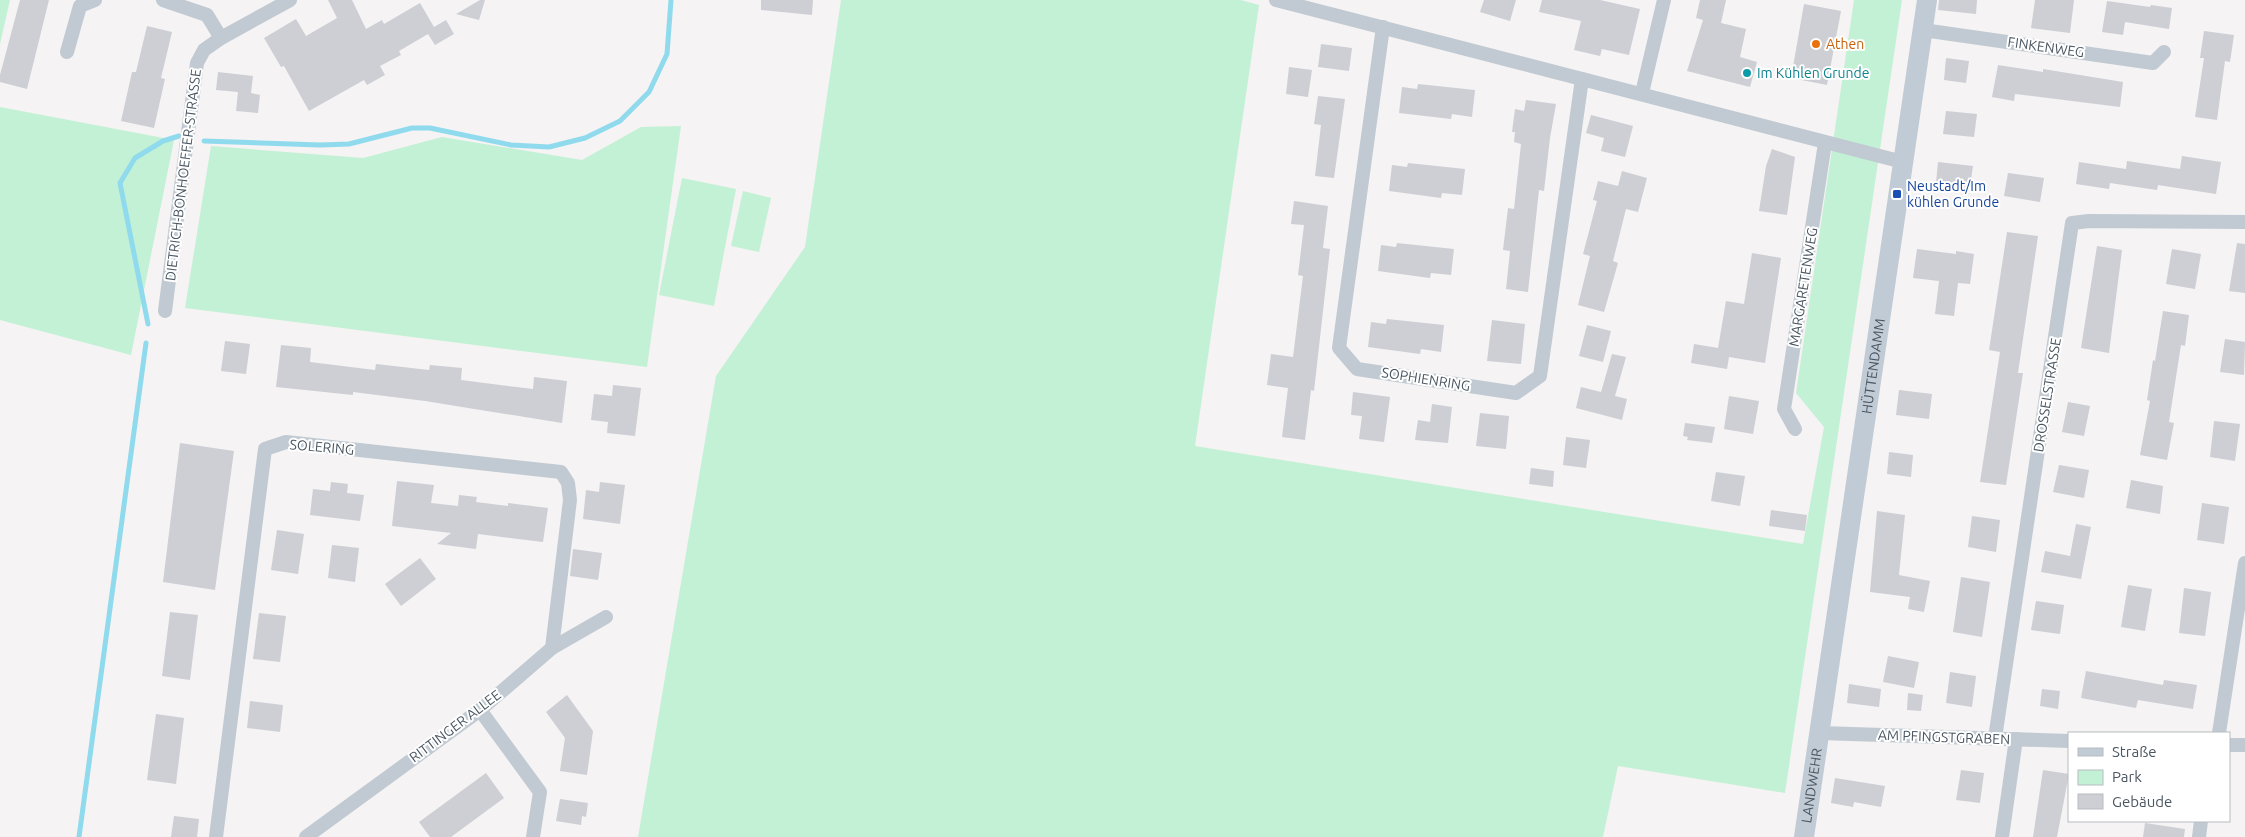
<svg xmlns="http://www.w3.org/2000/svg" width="2245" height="837" font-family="Ubuntu,sans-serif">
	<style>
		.green { fill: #c3f1d5 }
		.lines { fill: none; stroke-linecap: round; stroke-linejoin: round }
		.stream { stroke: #90daee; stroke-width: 5 }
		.building { fill: #cdcfd5 }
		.street { stroke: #c1cad2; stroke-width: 14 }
		.secondary { stroke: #c1cbd6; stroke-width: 20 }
		.food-dot { fill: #e8710a; stroke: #fff; stroke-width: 2 }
		.culture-dot { fill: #0f9aa8; stroke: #fff; stroke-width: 2 }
		.transit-dot { fill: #1a4fb4; stroke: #fff; stroke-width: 2 }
		.labels { text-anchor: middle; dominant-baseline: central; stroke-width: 4; stroke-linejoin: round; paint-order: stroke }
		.food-label { font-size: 14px; fill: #c56008; stroke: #fff; text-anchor: start }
		.street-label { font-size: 14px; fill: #4a5661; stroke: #fff }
		.culture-label { font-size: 14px; fill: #0d838f; stroke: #fff; text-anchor: start }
		.transit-label { font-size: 14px; fill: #164399; stroke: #fff; text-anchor: start }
	</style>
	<rect width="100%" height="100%" fill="#f5f3f3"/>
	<!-- green -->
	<g class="green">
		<path d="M0 0H10L0 44Z"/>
		<path d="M841 0H1241L1259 5 1195 446 1803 544 1824 427 1796 393 1854 0H1902L1785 793 1618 766 1603 837H638L716 376 805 247Z"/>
		<path d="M0 107 174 140 131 355 0 320Z"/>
		<path d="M681 126 647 367 185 308 211 146 363 158 442 137 582 160 641 127Z"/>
		<path d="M682 178 736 189 714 306 659 295Z"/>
		<path d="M743 191 771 198 759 252 731 246Z"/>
	</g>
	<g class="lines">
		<!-- stream -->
		<g class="stream">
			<path d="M204 141 320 145 349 144 412 128H430L511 145 549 147 585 138 620 121 649 92 667 54 671 0"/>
			<path d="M148 324 120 183 135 158 163 141 179 136"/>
			<path d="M79 837 146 343"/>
		</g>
	</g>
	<!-- building -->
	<g class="building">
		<path d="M20 0H49L27 89 0 82V75Z"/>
		<path d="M328 0H352L366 29 382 20 384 24 420 3 434 27 446 20 454 34 435 45 428 34 399 51 401 55 380 66 385 75 367 85 364 80 309 111 284 66 281 67 264 38 296 19 306 36 337 18Z"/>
		<path d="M480 0H485L479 20 456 14Z"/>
		<path d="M761 0H813L812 15 761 10Z"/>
		<path d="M1484 0H1516L1510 21 1480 12Z"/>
		<path d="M1542 0H1600L1640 9 1629 55 1602 49 1600 56 1574 50 1581 21 1539 12Z"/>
		<path d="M1700 0H1726L1721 23 1746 29 1740 57 1757 62 1750 87 1687 71 1703 20 1696 18Z"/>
		<path d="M1939 0H1977L1976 14 1938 10Z"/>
		<path d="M2035 0H2074L2070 33 2031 28Z"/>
		<path d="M2107 1 2150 7 2151 5 2172 8 2169 29 2125 22 2123 35 2102 32Z"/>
		<path d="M1804 4 1841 11 1827 85 1791 78Z"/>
		<path d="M147 26 172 32 161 78 165 79 154 128 121 121 132 72H136Z"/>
		<path d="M2204 31 2234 35 2230 62 2225 61 2217 120 2195 117 2204 58H2200Z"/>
		<path d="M1321 44 1352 48 1349 71 1318 67Z"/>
		<path d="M1946 58 1969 61 1966 83 1944 80Z"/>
		<path d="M1998 65 2043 72V69L2123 82 2120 107 2015 94 2014 101 1992 97Z"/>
		<path d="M1289 67 1312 70 1308 97 1286 94Z"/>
		<path d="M218 72 253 76 251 93 260 95 258 113 236 111 238 92 216 90Z"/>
		<path d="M1418 84 1475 90 1472 117 1452 114 1451 119 1399 113 1402 87 1417 89Z"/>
		<path d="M1318 96 1345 99 1334 178 1315 176 1321 125 1314 124Z"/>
		<path d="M1526 100 1556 104 1550 138 1544 191 1539 190 1528 292 1506 289 1510 251 1503 250 1508 208 1514 209 1521 144 1514 142 1515 132H1512L1515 109 1524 111Z"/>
		<path d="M1946 111 1977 114 1974 137 1943 134Z"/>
		<path d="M1591 115 1633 126 1625 157 1601 151 1604 138 1586 133Z"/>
		<path d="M1772 149 1795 157 1787 215 1759 211 1766 166Z"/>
		<path d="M2182 156 2221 162 2216 194 2158 185 2157 190 2110 183 2109 189 2076 184 2079 162 2126 169 2127 161 2180 169Z"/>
		<path d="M1938 162 1973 166 1970 187 1936 183Z"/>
		<path d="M1408 163 1465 169 1462 195 1442 193 1441 198 1389 191 1392 165 1407 167Z"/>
		<path d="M1622 171 1647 178 1638 212 1626 209 1613 261 1618 263 1604 312 1578 305 1590 256 1583 254 1597 201 1593 200 1598 181 1618 186Z"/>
		<path d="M2008 173 2044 178 2040 202 2004 196Z"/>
		<path d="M1294 201 1328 206 1323 248 1330 249 1314 391 1311 390 1305 440 1282 437 1288 388 1267 385 1271 354 1293 357 1303 276 1298 275 1304 225 1291 224Z"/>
		<path d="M2007 232 2038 236 2018 373H2023L2006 485 1980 482 2000 352 1989 350Z"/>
		<path d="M1397 243 1454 249 1451 275 1431 273 1430 278 1378 271 1381 245 1396 247Z"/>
		<path d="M2237 243 2245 244V293L2229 291Z"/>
		<path d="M2097 246 2122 250 2109 353 2081 348Z"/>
		<path d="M1917 249 1956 254V251L1974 254 1970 284 1958 283 1954 316 1935 314 1939 281 1913 278Z"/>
		<path d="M2172 249 2201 254 2195 289 2166 284Z"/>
		<path d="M1752 253 1781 258 1765 363 1729 357 1727 369 1691 363 1694 344 1718 348 1726 301 1744 304Z"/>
		<path d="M2163 311 2189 315 2185 346 2181 345 2169 422 2174 423 2167 460 2140 455 2150 401 2147 400 2153 360 2155 361Z"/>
		<path d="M1387 319 1444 325 1441 352 1421 349 1420 354 1368 347 1371 322 1386 324Z"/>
		<path d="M1492 320 1525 324 1521 364 1487 361Z"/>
		<path d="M1587 325 1611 331 1603 362 1579 356Z"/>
		<path d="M2225 339 2245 342 2244 375 2220 372Z"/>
		<path d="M225 341 250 344 246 374 221 371Z"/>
		<path d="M281 345 311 348 310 362 375 370 376 364 429 370 430 365 462 368 461 380 533 389 534 377 567 381 562 423 425 401 353 392V395L276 387Z"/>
		<path d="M1612 354 1626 357 1615 396 1627 399 1622 420 1576 408 1581 387 1601 392Z"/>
		<path d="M613 385 641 388 635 436 607 433 608 422 591 420 594 394 612 396Z"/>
		<path d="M1899 390 1932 394 1929 419 1896 415Z"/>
		<path d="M1353 392 1390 397 1384 442 1359 439 1362 416 1351 415Z"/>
		<path d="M1729 396 1759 401 1753 434 1724 429Z"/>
		<path d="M2068 402 2090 406 2084 436 2062 432Z"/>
		<path d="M1432 404 1452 407 1448 443 1415 440 1418 420 1430 422Z"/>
		<path d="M1480 413 1509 416 1506 449 1476 446Z"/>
		<path d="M2214 421 2240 424 2235 461 2210 457Z"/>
		<path d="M1685 423 1715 427 1712 443 1687 440 1688 437 1683 436Z"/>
		<path d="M1566 437 1590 440 1586 468 1563 465Z"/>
		<path d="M180 443 234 451 215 590 163 582Z"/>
		<path d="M1889 452 1913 455 1911 477 1887 474Z"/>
		<path d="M2059 465 2089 470 2084 498 2053 492Z"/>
		<path d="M1531 468 1554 471 1553 487 1529 484Z"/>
		<path d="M1716 472 1745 476 1740 506 1711 501Z"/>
		<path d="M2131 480 2163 486 2160 514 2126 508Z"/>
		<path d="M397 481 434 485 431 503 458 506 459 495 477 497 476 502 508 506V503L548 508 543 542 478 534 476 549 437 544 451 533 392 526Z"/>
		<path d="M331 482 348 484 347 493 364 495 360 521 310 515 313 489 330 491Z"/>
		<path d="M600 482 625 485 620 524 583 519 586 490 599 492Z"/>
		<path d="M2202 503 2229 507 2224 544 2197 540Z"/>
		<path d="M1771 510 1807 515 1805 531 1769 526Z"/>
		<path d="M1877 511 1905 515 1899 575 1930 581 1924 612 1908 609 1910 597 1870 592Z"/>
		<path d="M1972 516 2000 520 1996 552 1968 547Z"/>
		<path d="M2076 524 2091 527 2081 579 2041 572 2045 551 2070 556Z"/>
		<path d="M277 530 304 534 298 574 271 570Z"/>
		<path d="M332 545 359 548 355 582 328 578Z"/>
		<path d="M573 549 602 553 598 580 570 576Z"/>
		<path d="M420 558 436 579 401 606 385 584Z"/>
		<path d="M1961 577 1990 582 1982 637 1953 632Z"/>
		<path d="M2128 585 2152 589 2145 631 2121 627Z"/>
		<path d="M2184 588 2211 592 2205 636 2179 633Z"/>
		<path d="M2036 601 2064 605 2060 634 2031 630Z"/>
		<path d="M170 612 198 615 190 680 162 676Z"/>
		<path d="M259 613 286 616 280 662 253 659Z"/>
		<path d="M1888 656 1919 662 1914 688 1883 682Z"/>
		<path d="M2086 671 2163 685 2164 680 2197 685 2193 709 2138 700 2136 708 2081 698Z"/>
		<path d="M1950 672 1976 676 1972 707 1946 703Z"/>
		<path d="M1849 684 1881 689 1879 707 1847 703Z"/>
		<path d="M2042 689 2060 691 2058 709 2040 706Z"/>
		<path d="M1908 693 1923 695 1921 711 1907 710Z"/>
		<path d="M567 695 593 731 587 775 560 771 565 738 546 712Z"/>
		<path d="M250 701 283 705 280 732 247 728Z"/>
		<path d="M156 714 184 718 176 784 147 780Z"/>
		<path d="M1961 770 1984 773 1980 803 1956 800Z"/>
		<path d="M2043 770 2069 774 2057 837H2033Z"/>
		<path d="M486 773 504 798 451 837H430L419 822Z"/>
		<path d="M1835 778 1885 786 1881 807 1854 802 1853 807 1831 803Z"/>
		<path d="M560 799 588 803 586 817 582 816 581 825 556 821Z"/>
		<path d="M174 816 199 819 197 837H171Z"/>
		<path d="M2145 823 2185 829 2184 837H2143Z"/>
	</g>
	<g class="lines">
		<!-- street -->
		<g class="street">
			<path d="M163 0 207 15 221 38"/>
			<path d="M1276 0 1903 162"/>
			<path d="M1383 27 1339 348 1357 369 1516 393 1540 376 1582 79"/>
			<path d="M1923 30 2153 63 2164 52"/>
			<path d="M67 52 80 6 95 0"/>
			<path d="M1642 93 1664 0"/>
			<path d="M165 311 197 63 204 50 221 38 290 0"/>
			<path d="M1795 429 1784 409 1825 143"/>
			<path d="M480 710 540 792 533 837"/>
			<path d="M1820 733 2069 741"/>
			<path d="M2219 733 2245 563"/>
			<path d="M1995 738 2072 223 2089 221 2245 222"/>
			<path d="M2229 745H2245"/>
			<path d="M216 837 265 449 286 442 561 472 568 483 570 500 552 648"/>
			<path d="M306 837 480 710 552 648 606 617"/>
			<path d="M2002 837 2016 739"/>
			<path d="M2199 837 2201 821"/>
		</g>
		<!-- secondary -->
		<path class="secondary" id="s1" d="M1804 837 1927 0"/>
	</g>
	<!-- markers -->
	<circle class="food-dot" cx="1816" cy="44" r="5"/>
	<circle class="culture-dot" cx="1747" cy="73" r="5"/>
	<rect class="transit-dot" x="1892" y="189" width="10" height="10" rx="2.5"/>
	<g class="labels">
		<!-- food labels -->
		<g class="food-label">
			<text x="1826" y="44">Athen</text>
		</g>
		<!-- street labels -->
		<g class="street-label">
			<text transform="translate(2046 47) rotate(8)">FINKENWEG</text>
			<text transform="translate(183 175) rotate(-83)">DIETRICH-BONHOEFFER-STRASSE</text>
			<text transform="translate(1803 287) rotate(-81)">MARGARETENWEG</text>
			<text stroke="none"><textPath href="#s1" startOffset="476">HÜTTENDAMM</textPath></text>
			<text transform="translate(1426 379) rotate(9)">SOPHIENRING</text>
			<text transform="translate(2047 395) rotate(-81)">DROSSELSTRASSE</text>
			<text transform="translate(322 447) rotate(5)">SOLERING</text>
			<text transform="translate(455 726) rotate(-37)">RITTINGER ALLEE</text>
			<text transform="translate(1944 737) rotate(2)">AM PFINGSTGRABEN</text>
			<text stroke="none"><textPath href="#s1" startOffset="52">LANDWEHR</textPath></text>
		</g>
		<!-- culture labels -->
		<g class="culture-label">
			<text x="1757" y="73">Im Kühlen Grunde</text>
		</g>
		<!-- transit labels -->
		<g class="transit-label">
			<text x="1907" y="186">Neustadt/Im<tspan x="1907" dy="16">kühlen Grunde</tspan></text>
		</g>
	</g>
	<!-- legend -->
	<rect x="2068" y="732" width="162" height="90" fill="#ffffff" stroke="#b7bbc0"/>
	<rect x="2078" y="748" width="25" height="8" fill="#c1cbd6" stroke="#b7bbc0"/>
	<text x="2112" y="757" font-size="15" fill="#4a5661">Straße</text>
	<rect x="2078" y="770" width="25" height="15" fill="#c3f1d5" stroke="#b7bbc0"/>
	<text x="2112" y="782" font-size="15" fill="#4a5661">Park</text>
	<rect x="2078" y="794" width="25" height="15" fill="#cdcfd5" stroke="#b7bbc0"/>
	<text x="2112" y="807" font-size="15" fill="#4a5661">Gebäude</text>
</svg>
